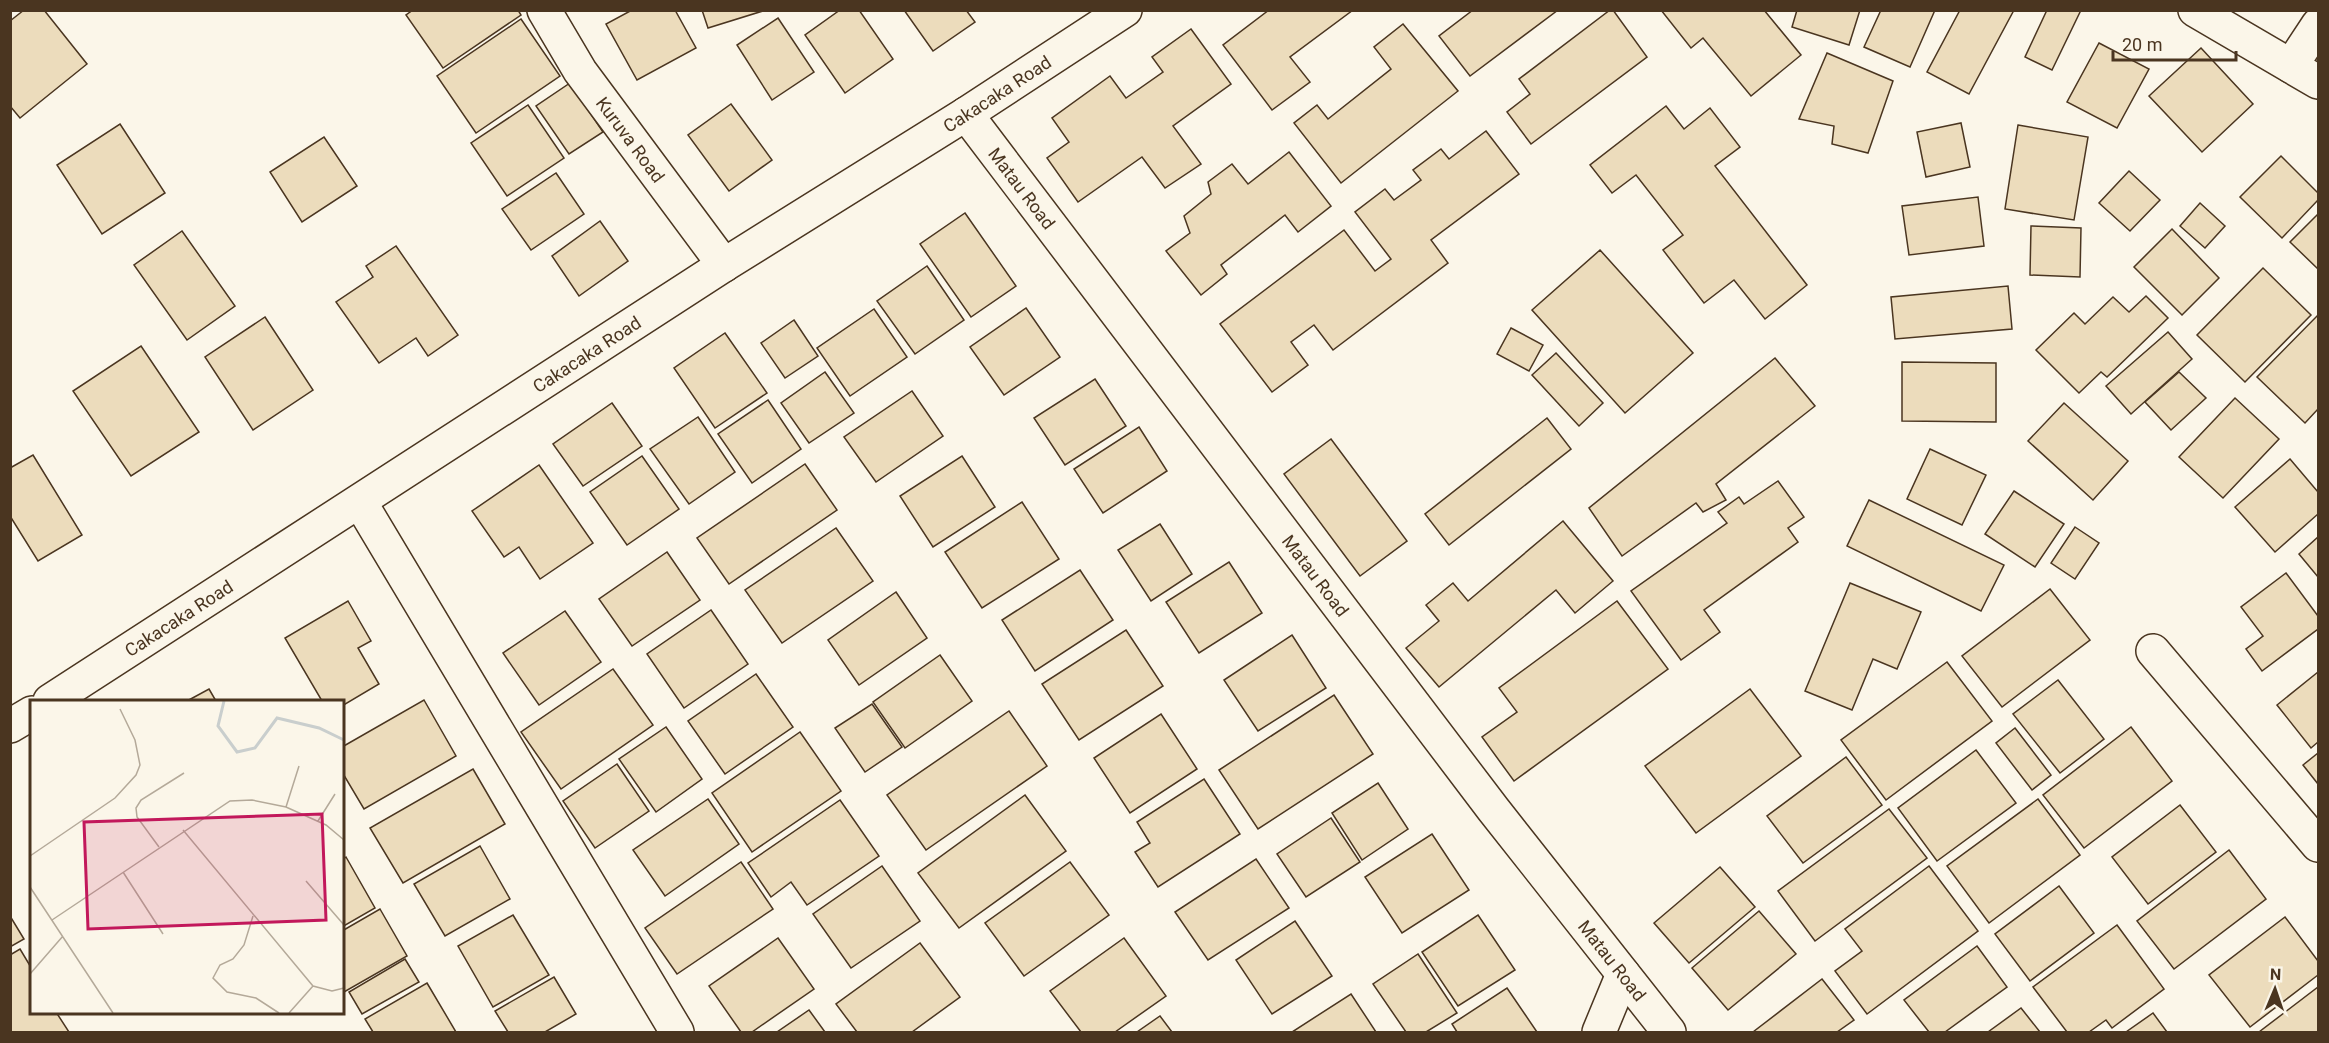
<svg xmlns="http://www.w3.org/2000/svg" width="2329" height="1043" font-family="Roboto,sans-serif">
	<style>
		.building { fill: #ecdcbc; stroke: #4a3520; stroke-width: 1.5 }
		.lines { fill: none; stroke-linecap: round; stroke-linejoin: round }
		.street-casing { stroke: #4a3520; stroke-width: 36 }
		.street { stroke: #fbf6e9; stroke-width: 33 }
		.labels { text-anchor: middle; dominant-baseline: central; stroke-width: 4.5; stroke-linejoin: round; paint-order: stroke }
		.street-label { font-size: 18px; fill: #4a3520; stroke: #fbf6e9 }
		.inset-river { fill: none; stroke: #c9cecd; stroke-width: 3 }
		.inset-road { fill: none; stroke: #b4a999; stroke-width: 1.5 }
		.view { fill: #c2185b; fill-opacity: 0.15; stroke: #c2185b; stroke-width: 3 }
		.inset-edge { fill: none; stroke: #4a3520; stroke-width: 3 }
	</style>
	<rect width="100%" height="100%" fill="#fbf6e9"/>
	<!-- building -->
	<g class="building">
		<path d="M24 10H44L87 64 20 118 10 106V21Z"/>
		<path d="M413 10H518L521 15 443 68 406 15Z"/>
		<path d="M632 10H675L696 48 637 80 606 24Z"/>
		<path d="M702 10H766L708 28Z"/>
		<path d="M840 10H859L893 59 845 93 805 35Z"/>
		<path d="M904 10H966L975 22 933 51Z"/>
		<path d="M1269 10H1353L1290 57 1310 82 1272 110 1223 45Z"/>
		<path d="M1473 10H1558L1470 76 1439 36Z"/>
		<path d="M1610 10H1613L1647 57 1531 144 1507 112 1530 94 1519 79Z"/>
		<path d="M1661 10H1764L1801 55 1751 96 1703 38 1691 48Z"/>
		<path d="M1797 10H1860L1849 45 1792 27Z"/>
		<path d="M1881 10H1935L1910 67 1864 47Z"/>
		<path d="M1960 10H2014L1969 94 1927 72Z"/>
		<path d="M2047 10H2081L2052 70 2025 57Z"/>
		<path d="M778 18 814 72 772 100 737 45Z"/>
		<path d="M521 19 560 76 476 133 437 76Z"/>
		<path d="M1403 24 1458 91 1341 183 1294 123 1317 105 1328 119 1391 69 1374 47Z"/>
		<path d="M1191 29 1231 84 1173 126 1201 164 1165 188 1142 157 1078 202 1047 158 1069 142 1052 118 1110 76 1126 98 1163 72 1152 57Z"/>
		<path d="M2099 43 2149 69 2117 128 2067 102Z"/>
		<path d="M2201 48 2253 104 2202 152 2149 96Z"/>
		<path d="M1827 53 1893 81 1868 153 1832 144 1834 126 1799 119Z"/>
		<path d="M570 83 603 132 569 154 536 106Z"/>
		<path d="M731 104 772 160 729 191 688 135Z"/>
		<path d="M528 105 564 158 507 196 471 143Z"/>
		<path d="M1666 106 1684 129 1710 108 1740 147 1715 166 1807 285 1765 319 1734 280 1704 303 1663 250 1683 235 1636 175 1612 193 1590 165Z"/>
		<path d="M1961 123 1970 167 1926 177 1917 132Z"/>
		<path d="M120 124 165 193 102 234 57 165Z"/>
		<path d="M2018 125 2088 137 2074 220 2005 209Z"/>
		<path d="M1486 131 1519 174 1431 240 1448 263 1333 350 1314 325 1291 342 1308 365 1272 392 1220 324 1344 230 1375 271 1391 259 1355 212 1385 189 1394 200 1421 180 1413 170 1441 149 1449 159Z"/>
		<path d="M324 137 357 186 302 222 270 172Z"/>
		<path d="M1289 152 1331 206 1298 232 1285 215 1221 265 1227 274 1201 295 1166 251 1190 233 1184 216 1211 194 1208 182 1232 164 1248 184Z"/>
		<path d="M2281 156 2318 193V200L2282 238 2240 197Z"/>
		<path d="M2129 171 2160 200 2130 231 2099 203Z"/>
		<path d="M556 173 584 214 531 250 502 209Z"/>
		<path d="M1978 197 1984 246 1909 255 1902 206Z"/>
		<path d="M2200 203 2225 226 2205 248 2180 226Z"/>
		<path d="M965 213 1016 286 971 317 920 244Z"/>
		<path d="M2318 214V269L2290 242Z"/>
		<path d="M600 221 628 261 579 296 552 256Z"/>
		<path d="M2031 226 2081 228 2080 277 2030 275Z"/>
		<path d="M2172 229 2219 278 2182 315 2134 267Z"/>
		<path d="M182 231 235 306 187 340 134 265Z"/>
		<path d="M396 246 458 335 428 356 416 338 379 363 336 302 373 277 366 266Z"/>
		<path d="M1600 250 1693 353 1625 413 1532 310Z"/>
		<path d="M927 266 964 320 915 354 877 301Z"/>
		<path d="M2263 268 2311 315 2245 382 2197 335Z"/>
		<path d="M2008 286 2012 329 1895 339 1891 297Z"/>
		<path d="M2146 296 2168 318 2107 377 2101 372 2079 393 2036 350 2074 313 2085 324 2113 297 2129 312Z"/>
		<path d="M1026 308 1060 357 1004 395 970 347Z"/>
		<path d="M874 309 907 357 850 396 817 348Z"/>
		<path d="M2318 315V409L2305 423 2257 377Z"/>
		<path d="M265 317 313 390 253 430 205 357Z"/>
		<path d="M794 320 818 356 785 378 761 343Z"/>
		<path d="M1511 328 1543 345 1529 371 1497 354Z"/>
		<path d="M2168 332 2192 359 2131 414 2106 386Z"/>
		<path d="M725 333 767 393 715 428 674 368Z"/>
		<path d="M141 346 199 432 131 476 73 391Z"/>
		<path d="M1556 353 1603 403 1579 426 1532 375Z"/>
		<path d="M1775 358 1815 406 1716 484 1726 500 1703 512 1696 503 1622 556 1589 508Z"/>
		<path d="M1902 362 1996 363V422L1902 421Z"/>
		<path d="M825 372 854 413 809 443 781 403Z"/>
		<path d="M2179 372 2206 398 2171 430 2145 402Z"/>
		<path d="M1095 379 1126 426 1065 465 1034 418Z"/>
		<path d="M912 391 943 436 876 482 844 437Z"/>
		<path d="M2235 398 2279 439 2223 498 2179 457Z"/>
		<path d="M768 400 801 449 752 483 718 434Z"/>
		<path d="M612 403 642 446 583 486 553 444Z"/>
		<path d="M2064 403 2128 461 2093 500 2028 441Z"/>
		<path d="M698 417 735 472 689 504 650 449Z"/>
		<path d="M1547 418 1571 449 1449 545 1425 514Z"/>
		<path d="M1139 427 1167 471 1103 513 1074 469Z"/>
		<path d="M1331 439 1407 541 1360 576 1284 474Z"/>
		<path d="M1930 449 1986 475 1962 525 1907 499Z"/>
		<path d="M33 455 82 535 38 561 10 516V468Z"/>
		<path d="M642 456 679 509 627 545 590 492Z"/>
		<path d="M962 456 995 507 933 547 900 496Z"/>
		<path d="M2290 459 2318 492V514L2275 552 2235 507Z"/>
		<path d="M805 464 837 510 729 584 697 538Z"/>
		<path d="M539 465 593 543 540 579 519 547 504 557 472 511Z"/>
		<path d="M1778 481 1804 517 1788 528 1798 542 1704 610 1720 632 1681 660 1631 591 1727 523 1718 512 1739 497 1744 504Z"/>
		<path d="M2014 491 2064 524 2035 567 1985 534Z"/>
		<path d="M1869 500 2004 565 1981 611 1847 546Z"/>
		<path d="M1022 502 1059 559 982 608 945 552Z"/>
		<path d="M1563 521 1613 581 1575 613 1556 590 1439 687 1406 648 1439 621 1426 605 1453 583 1468 601Z"/>
		<path d="M1160 524 1192 574 1151 601 1118 550Z"/>
		<path d="M2075 527 2099 543 2075 579 2051 563Z"/>
		<path d="M836 528 873 581 782 643 745 590Z"/>
		<path d="M2318 537V577L2299 554Z"/>
		<path d="M667 552 700 600 632 646 599 599Z"/>
		<path d="M1229 562 1262 613 1199 653 1166 602Z"/>
		<path d="M1080 570 1113 620 1035 671 1002 620Z"/>
		<path d="M2286 573 2318 616V629L2262 671 2246 649 2263 636 2241 607Z"/>
		<path d="M1850 583 1921 612 1897 669 1873 659 1852 710 1805 691Z"/>
		<path d="M2050 589 2090 640 2002 707 1962 656Z"/>
		<path d="M896 592 927 638 859 685 828 640Z"/>
		<path d="M348 601 371 641 358 648 379 684 342 706V701H322L285 638Z"/>
		<path d="M1617 601 1668 669 1514 781 1482 737 1517 712 1499 688Z"/>
		<path d="M711 610 748 664 684 708 647 654Z"/>
		<path d="M565 611 601 662 539 705 503 653Z"/>
		<path d="M1126 630 1163 686 1079 740 1042 684Z"/>
		<path d="M1292 635 1326 688 1258 731 1224 680Z"/>
		<path d="M940 655 972 701 905 748 873 702Z"/>
		<path d="M1947 662 1992 721 1886 800 1841 740Z"/>
		<path d="M613 669 653 725 561 789 521 732Z"/>
		<path d="M2318 672V742L2311 748 2277 705Z"/>
		<path d="M756 674 793 727 725 774 688 721Z"/>
		<path d="M2058 680 2104 739 2060 773 2013 714Z"/>
		<path d="M209 689 216 701H187Z"/>
		<path d="M1750 689 1801 756 1696 833 1645 766Z"/>
		<path d="M1334 695 1373 754 1258 829 1219 770Z"/>
		<path d="M424 700 456 756 364 809 342 772V747Z"/>
		<path d="M872 704 902 747 865 772 835 728Z"/>
		<path d="M1009 711 1047 766 926 850 887 795Z"/>
		<path d="M1161 714 1197 769 1130 813 1094 758Z"/>
		<path d="M666 727 702 779 656 812 619 759Z"/>
		<path d="M2131 727 2172 781 2084 848 2043 795Z"/>
		<path d="M2015 728 2051 775 2032 790 1996 743Z"/>
		<path d="M800 732 841 791 752 852 712 793Z"/>
		<path d="M1976 750 2016 803 1937 861 1898 808Z"/>
		<path d="M2318 753V784L2303 765Z"/>
		<path d="M1846 757 1882 805 1803 863 1767 816Z"/>
		<path d="M617 764 649 811 595 848 563 801Z"/>
		<path d="M473 769 505 824 403 883 370 828Z"/>
		<path d="M1204 779 1240 834 1158 887 1135 852 1150 843 1137 822Z"/>
		<path d="M1378 783 1408 829 1362 860 1332 813Z"/>
		<path d="M1025 795 1066 851 959 928 918 873Z"/>
		<path d="M708 799 739 844 665 896 633 850Z"/>
		<path d="M2038 799 2080 855 1989 923 1947 866Z"/>
		<path d="M840 800 879 856 807 905 791 882 771 897 748 863Z"/>
		<path d="M2180 805 2216 852 2148 904 2112 857Z"/>
		<path d="M1889 809 1927 858 1815 941 1778 891Z"/>
		<path d="M1331 818 1360 862 1306 897 1277 854Z"/>
		<path d="M1432 834 1469 890 1402 933 1365 877Z"/>
		<path d="M480 846 510 899 445 936 414 884Z"/>
		<path d="M2229 850 2266 899 2174 969 2137 921Z"/>
		<path d="M346 857 375 908 342 927V860Z"/>
		<path d="M1256 859 1289 908 1208 960 1175 912Z"/>
		<path d="M741 862 773 909 677 974 645 928Z"/>
		<path d="M1070 862 1109 915 1024 976 985 923Z"/>
		<path d="M882 866 920 921 851 968 813 914Z"/>
		<path d="M1929 866 1978 931 1867 1014 1835 971 1862 951 1845 929Z"/>
		<path d="M1720 867 1755 907 1689 963 1654 923Z"/>
		<path d="M2059 886 2094 933 2030 981 1995 934Z"/>
		<path d="M380 909 407 956 344 992 342 931Z"/>
		<path d="M1759 911 1796 954 1728 1010 1692 968Z"/>
		<path d="M513 915 549 975 493 1007 458 946Z"/>
		<path d="M1478 915 1515 970 1458 1006 1422 952Z"/>
		<path d="M10 916 24 939 10 947Z"/>
		<path d="M2285 917 2318 961V975L2250 1027 2209 975Z"/>
		<path d="M1295 921 1332 976 1272 1014 1236 960Z"/>
		<path d="M2117 925 2164 989 2112 1028 2106 1020 2089 1032H2067L2033 987Z"/>
		<path d="M778 938 814 989 752 1032H741L709 986Z"/>
		<path d="M1124 938 1166 996 1115 1032H1081L1050 991Z"/>
		<path d="M920 943 960 997 912 1032H857L836 1004Z"/>
		<path d="M1977 946 2007 987 1945 1032H1929L1904 1000Z"/>
		<path d="M20 949 32 969V1012H56L69 1032H10V955Z"/>
		<path d="M1418 954 1457 1013 1426 1032H1406L1373 984Z"/>
		<path d="M405 959 419 982 362 1014 349 992Z"/>
		<path d="M554 977 576 1014 545 1032H508L495 1011Z"/>
		<path d="M1822 979 1854 1020 1837 1032H1753Z"/>
		<path d="M427 983 456 1032H373L365 1019Z"/>
		<path d="M2318 987V1032H2259Z"/>
		<path d="M1507 988 1537 1032H1457L1452 1024Z"/>
		<path d="M1351 994 1376 1032H1292Z"/>
		<path d="M2021 1008 2040 1032H1988Z"/>
		<path d="M809 1010 825 1032H777Z"/>
		<path d="M2153 1013 2167 1032H2126Z"/>
		<path d="M1160 1016 1172 1032H1137Z"/>
	</g>
	<g class="lines">
		<defs>
			<g id="street">
				<path id="s1" d="M544 10 580 71 724 265"/>
				<path d="M2195 10 2318 82"/>
				<path d="M2291 66 2318 25"/>
				<path id="s2" d="M966 114 1493 809 1669 1032"/>
				<path d="M360 502 677 1032"/>
				<path d="M2153 651 2318 845"/>
				<path id="s3" d="M50 701 724 265 966 114 1125 10"/>
				<path d="M10 726 32 713"/>
				<path d="M1599 1032 1623 974"/>
			</g>
		</defs>
		<!-- street casing -->
		<use href="#street" class="street-casing"/>
		<!-- street -->
		<use href="#street" class="street"/>
	</g>
	<g class="labels">
		<!-- street labels -->
		<g class="street-label">
			<text stroke="none"><textPath href="#s3" startOffset="1125">Cakacaka Road</textPath></text>
			<text stroke="none"><textPath href="#s1" startOffset="156">Kuruva Road</textPath></text>
			<text stroke="none"><textPath href="#s2" startOffset="93">Matau Road</textPath></text>
			<text stroke="none"><textPath href="#s3" startOffset="639">Cakacaka Road</textPath></text>
			<text stroke="none"><textPath href="#s2" startOffset="579">Matau Road</textPath></text>
			<text stroke="none"><textPath href="#s3" startOffset="153">Cakacaka Road</textPath></text>
			<text stroke="none"><textPath href="#s2" startOffset="1065">Matau Road</textPath></text>
		</g>
	</g>
	<!-- overview -->
	<g transform="translate(30 700)">
		<rect width="314" height="314" fill="#fbf6e9"/>
		<path class="inset-river" d="M194 1 188 26 207 52 225 48 247 18 289 28 314 40"/>
		<path class="inset-road" d="M256 107 269 66M288 121 305 94M153 130 283 286 302 291 314 288M129 147 107 117 106 108 111 100 154 73M0 156 85 98 106 75 110 65 105 40 90 9M93 172 133 234M276 181 314 225M0 187 83 313M223 216 214 245 203 259 190 265 183 278 197 292 226 298 249 313M22 220 200 101 222 100 256 107 296 125 314 140M0 274 33 236M259 313 283 286"/>
		<path class="view" d="M292 114 296 220 58 229 54 122Z"/>
		<rect width="314" height="314" class="inset-edge"/>
	</g>
	<!-- border -->
	<rect width="2329" height="1043" fill="none" stroke="#4a3520" stroke-width="24"/>
	<!-- north arrow -->
	<g transform="translate(2275 989) rotate(2)" stroke="#fbf6e9" stroke-width="4.5" paint-order="stroke">
	<path d="M0-4.5L10 22L0 15L-10 22Z" fill="#4a3520"/>
	<text y="-9" font-size="16" font-weight="bold" text-anchor="middle" fill="#4a3520">N</text>
	</g>
	<!-- scale -->
	<path d="M2113 51v9h123v-9" fill="none" stroke="#4a3520" stroke-width="3"/>
	<text x="2122" y="51" font-size="18" fill="#4a3520" stroke="#fbf6e9" stroke-width="4.5" paint-order="stroke">20 m</text>
</svg>
